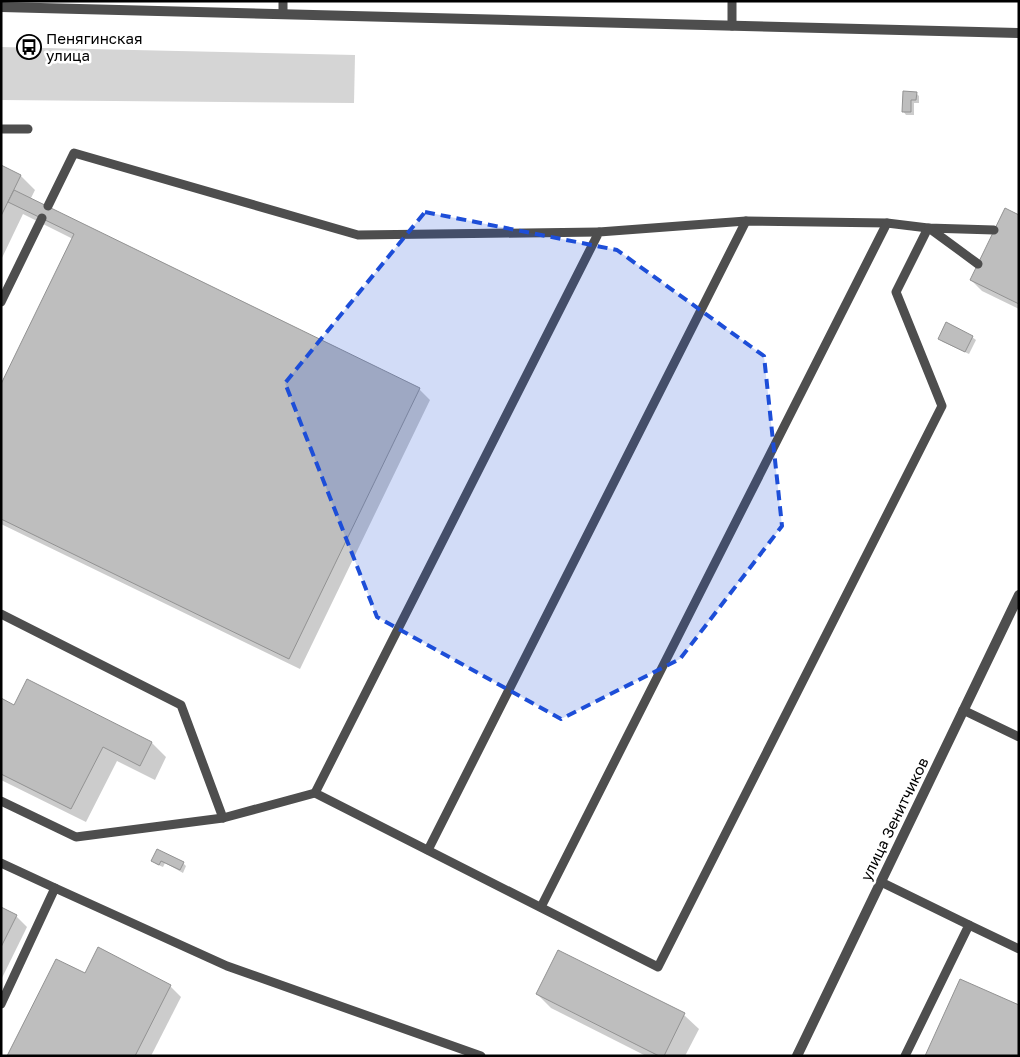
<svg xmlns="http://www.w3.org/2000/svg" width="1020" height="1057" font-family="'Golos Text',sans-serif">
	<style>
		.green { fill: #d5d5d5 }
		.shadow { fill: #0003 }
		.building { fill: #bebebe; stroke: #929292 }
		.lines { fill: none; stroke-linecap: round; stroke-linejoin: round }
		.service { stroke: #4e4e4e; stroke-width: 9 }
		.tertiary { stroke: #4e4e4e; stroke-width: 10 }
		.marked { fill: #1d4ed8; fill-opacity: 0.2; stroke: #1d4ed8; stroke-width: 4; stroke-dasharray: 10 6; stroke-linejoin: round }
		.labels { text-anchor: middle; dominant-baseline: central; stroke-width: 5; stroke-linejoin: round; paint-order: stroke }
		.poi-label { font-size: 15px; fill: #000; stroke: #fff; text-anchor: start }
		.street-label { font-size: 15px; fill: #000; stroke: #fff }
	</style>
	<rect width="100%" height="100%" fill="#fff"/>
	<!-- green -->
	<path class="green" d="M1 47 355 55 354 103 1 100Z"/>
	<!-- shadow -->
	<g class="shadow">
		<path d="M904 93H916L919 96V103H914V115H906L903 111Z"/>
		<path d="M1 167 21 176 35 190 30 200 419 389 430 400 300 669 1 524V387L73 239 23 214 1 260Z"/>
		<path d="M1019 216V309L982 291 971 280Z"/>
		<path d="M972 337 976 340 969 354 943 342 939 339Z"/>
		<path d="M28 681 152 743 166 757 155 780 117 761 86 822 1 780V700L15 706Z"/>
		<path d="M158 850 183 863 186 866 183 873 165 863 163 867 156 864 153 860Z"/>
		<path d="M1 908 16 916 27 927 1 980Z"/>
		<path d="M558 951 684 1015 699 1029 685 1056H646L551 1008 537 994Z"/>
		<path d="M86 975 170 986 181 997 151 1056H9Z"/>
	</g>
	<!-- building -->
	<g class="building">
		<path d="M903 91 917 92 916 100H911V112H902Z"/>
		<path d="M1 165 21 175 1 216Z"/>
		<path d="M14 190 420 388 289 659 1 519V384L74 234 8 202Z"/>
		<path d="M1005 208 1019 215V304L970 280Z"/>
		<path d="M946 322 973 336 965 352 938 339Z"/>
		<path d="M27 679 152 742 140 766 103 747 71 809 1 774V698L14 705Z"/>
		<path d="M157 849 184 862 180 870 161 861 159 865 151 861Z"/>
		<path d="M1 907 17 915 1 947Z"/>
		<path d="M98 947 171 985 135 1056H7L56 959 85 973Z"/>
		<path d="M558 950 685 1013 664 1056H659L536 994Z"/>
		<path d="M960 979 1019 1005V1056H925Z"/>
	</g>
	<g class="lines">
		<!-- service -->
		<g class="service">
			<path d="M283 14V1"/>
			<path d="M732 26V1"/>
			<path d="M1 129H28"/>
			<path d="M48 206 74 153 358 235 599 232"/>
			<path d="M928 228 896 292 942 406 658 967 315 793 599 232 746 221 887 223 928 228 994 230"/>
			<path d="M929 228 978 264"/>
			<path d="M1 302 42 218"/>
			<path d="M1 614 181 705 223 818"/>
			<path d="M963 710 1019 737"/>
			<path d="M1 801 76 837 223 818 315 793"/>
			<path d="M428 850 746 221"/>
			<path d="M1 863 55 888"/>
			<path d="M881 882 969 925 905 1056"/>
			<path d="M541 907 887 223"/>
			<path d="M969 925 1019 949"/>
			<path d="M1 1004 55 888 227 966 481 1056"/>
		</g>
		<!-- tertiary -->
		<g class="tertiary">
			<path d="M1 7 1019 33"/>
			<path d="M797 1056 1019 595"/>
		</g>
	</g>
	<!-- marked area -->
	<path class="marked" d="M425 212 617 250 764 356 782 526 680 659 561 719 377 617 285 383Z"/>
	<!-- icons -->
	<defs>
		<symbol id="bus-ring" viewBox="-11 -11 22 22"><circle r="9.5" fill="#fff" stroke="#000" stroke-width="1.5"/><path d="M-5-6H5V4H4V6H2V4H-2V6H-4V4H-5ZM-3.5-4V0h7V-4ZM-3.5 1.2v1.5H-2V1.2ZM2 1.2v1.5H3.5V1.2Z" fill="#000"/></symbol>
	</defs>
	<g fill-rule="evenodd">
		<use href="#bus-ring" x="15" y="33" width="28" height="28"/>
	</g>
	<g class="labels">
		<!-- poi labels -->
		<g class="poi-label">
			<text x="46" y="38">Пенягинская<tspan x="46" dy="17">улица</tspan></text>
		</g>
		<!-- street labels -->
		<g class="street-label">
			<text transform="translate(894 819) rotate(-64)">улица Зенитчиков</text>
		</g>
	</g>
	<!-- border -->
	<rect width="1020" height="1057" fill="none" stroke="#000000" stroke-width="5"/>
</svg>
